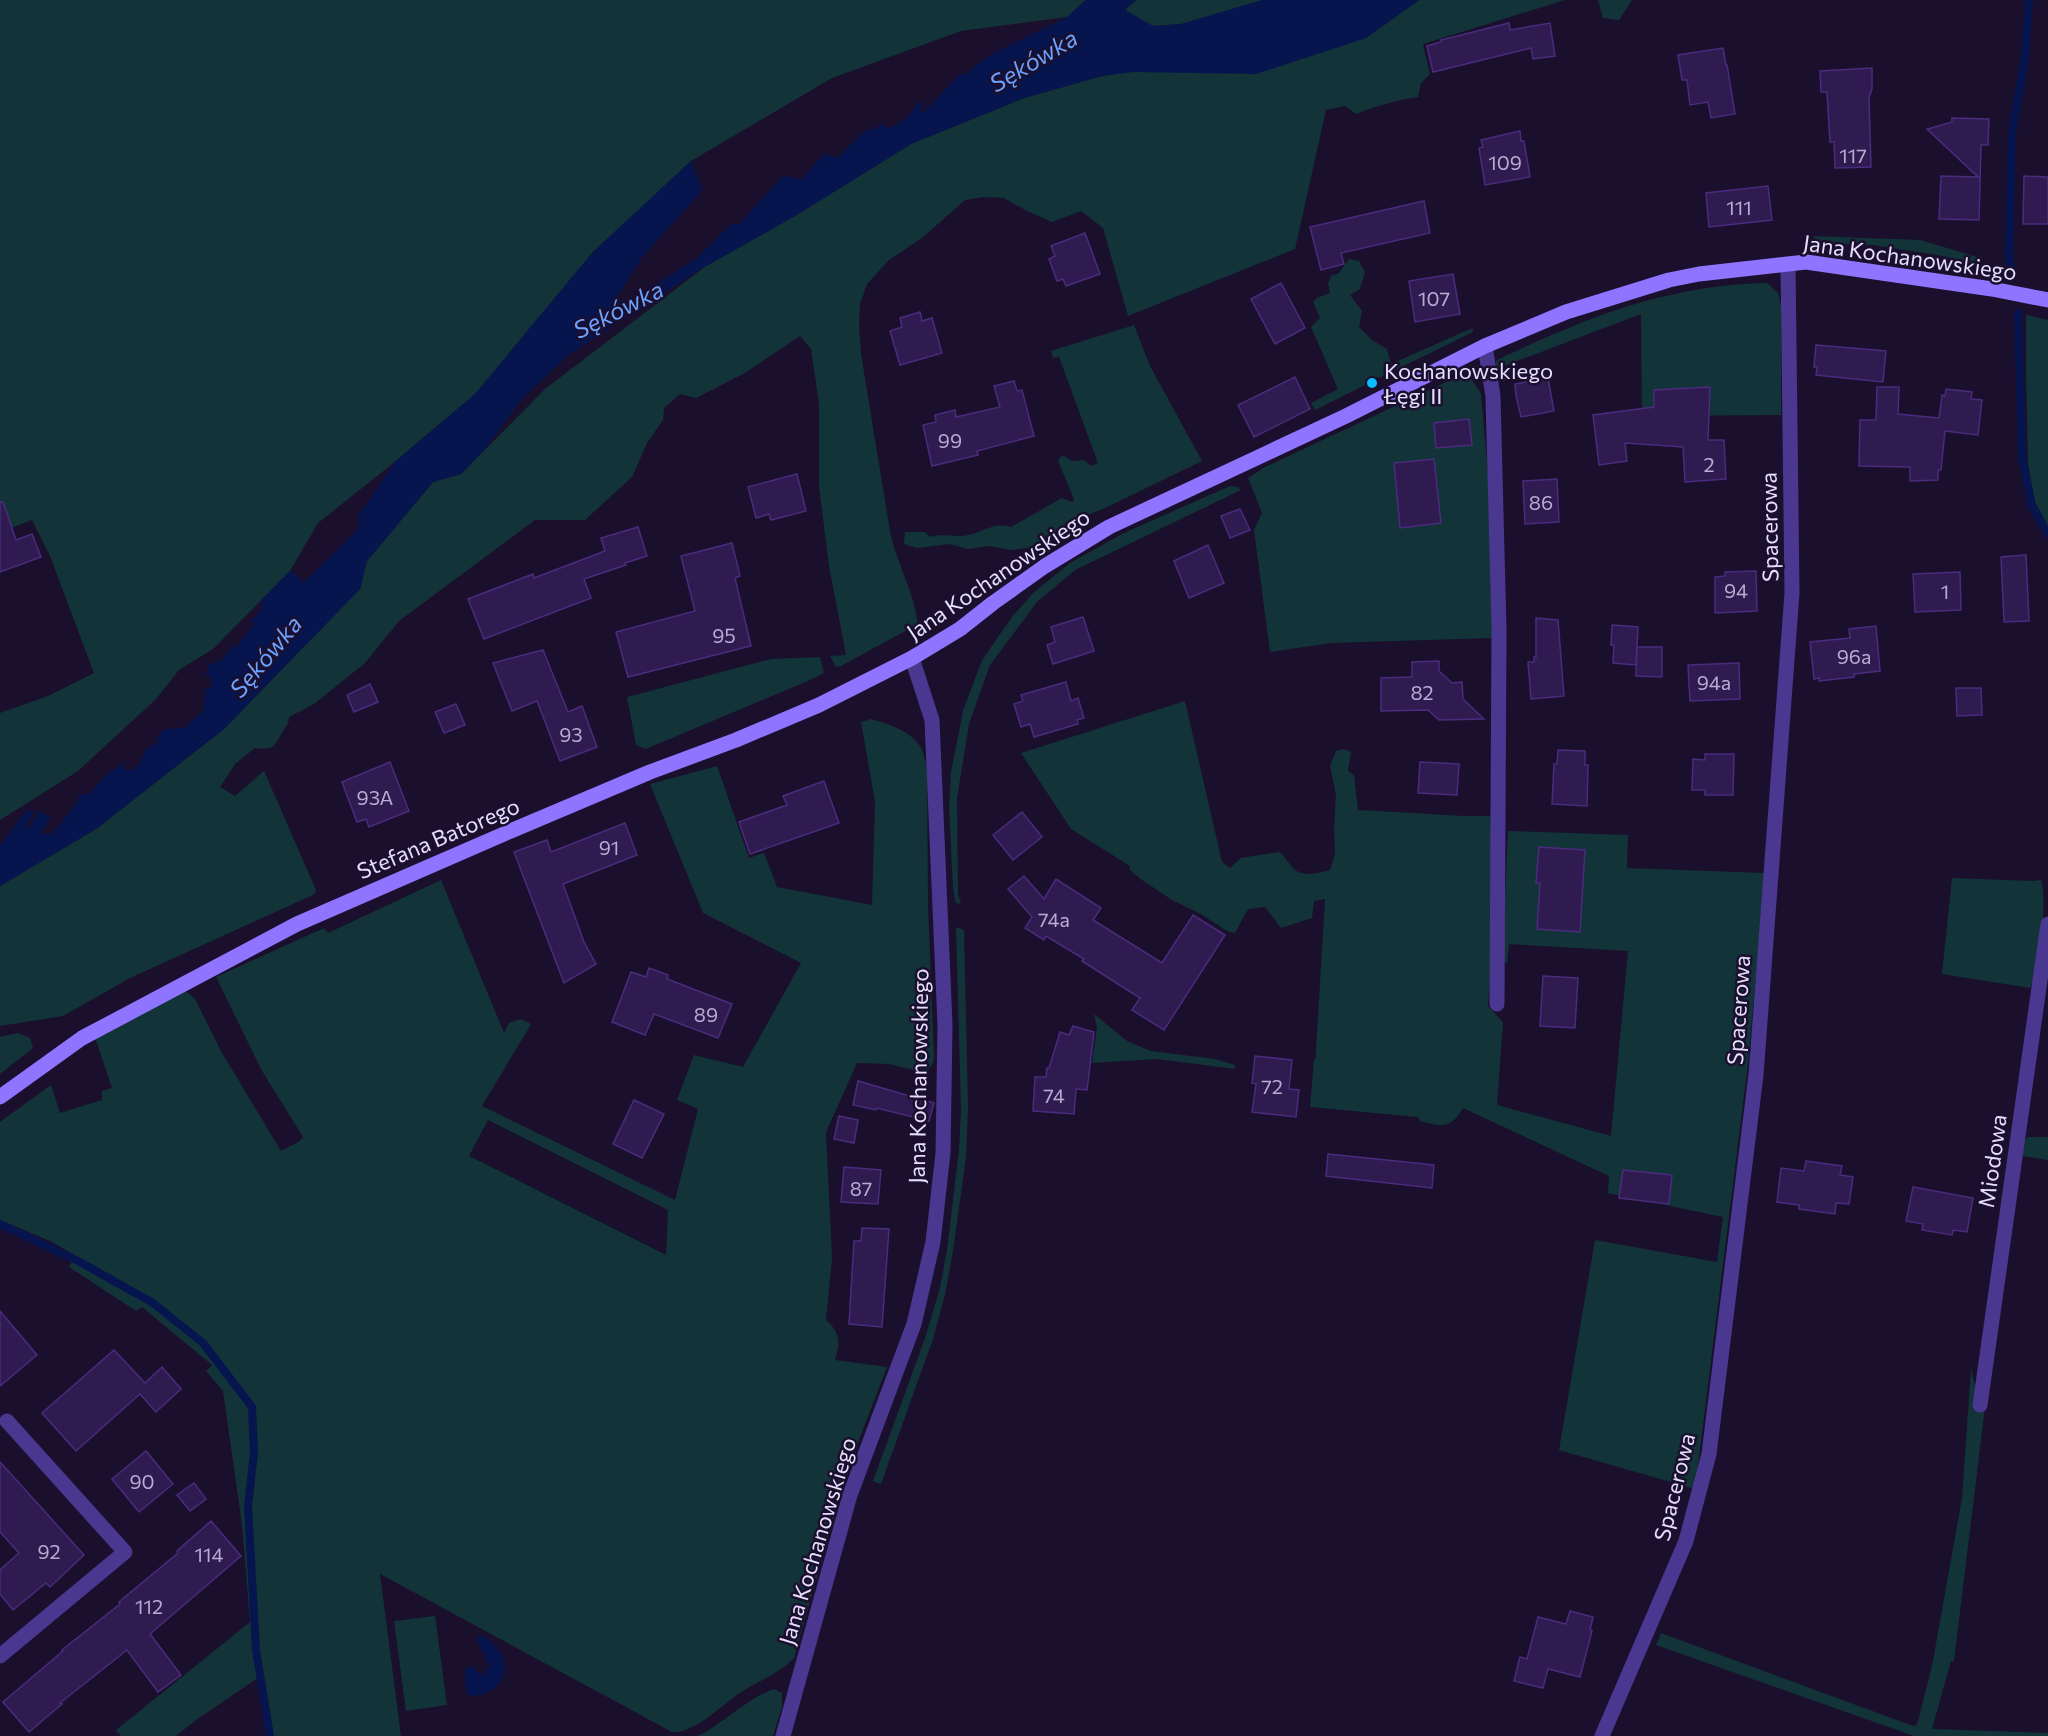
<svg xmlns="http://www.w3.org/2000/svg" width="2048" height="1736" font-family="Commissioner,sans-serif">
	<style>
		.green { fill: #123338; fill-rule: evenodd }
		.water { fill: #07154f }
		.lines { fill: none; stroke-linecap: round; stroke-linejoin: round }
		.stream { stroke: #07154f; stroke-width: 8 }
		.building { fill: #2f1b50; stroke: #4a2b7e; stroke-width: 1.5 }
		.street { stroke: #4a3890; stroke-width: 15 }
		.secondary { stroke: #8f74ff; stroke-width: 15 }
		.poi-dot { fill: #09bcff; stroke: #1a102e; stroke-width: 2 }
		.labels { text-anchor: middle; dominant-baseline: central; stroke-width: 5; stroke-linejoin: round; paint-order: stroke }
		.number-label { font-size: 20px; fill: #b9acd3 }
		.street-label { font-size: 22px; fill: #e7ddff; stroke: #1a102e }
		.poi-label { font-size: 22px; fill: #e7ddff; stroke: #1a102e; text-anchor: start }
		.water-label { font-size: 24px; font-style: italic; fill: #6ba1ff; stroke: #1a102e }
	</style>
	<rect width="100%" height="100%" fill="#1a102e"/>
	<!-- green -->
	<g class="green">
		<path d="M0 0H1086L1067 17 961 31 832 78 691 161 593 252 475 394 396 461 318 523 290 571 213 649 179 670 156 699 78 771 0 820V713L48 696 94 673 50 556 32 520 0 532Z"/>
		<path d="M1136 0H1263L1181 24 1152 26 1125 10Z"/>
		<path d="M1419 0H1565L1423 44 1430 74 1421 83 1418 97C1396 100 1377 106 1356 114L1345 106 1326 110 1295 249 1128 316 1103 228 1081 211 1052 222 1027 211 1004 198 984 197 965 200 922 238 889 260 867 284 860 304 859 327 861 354 891 537C899 567 914 594 918 624L841 666 836 667 830 656 846 655 829 566 819 486V404L811 349 800 336 745 373 696 398 680 394 664 408 663 420 647 443 632 477 585 520H535L399 621 365 663 314 704 289 717C289 724 286 726 283 731 274 747 274 750 255 748L235 764 220 787 235 796 264 771 316 890 315 894 130 978 63 1016 0 1026V886L96 829 224 729 360 589 367 561 433 482 461 474 545 389 706 266 795 216 911 144 1024 98 1102 76 1366 38Z"/>
		<path d="M1598 0H1632L1619 20 1603 18Z"/>
		<path d="M1813 236 1920 240 1981 258 1980 266 1943 256 1873 245 1815 243Z"/>
		<path d="M1349 259 1359 261 1365 272 1360 289 1350 295 1362 311 1359 327 1372 340 1387 349 1391 364 1470 329H1473V332L1379 378 1377 377 1365 382V385L1315 410 1311 403 1338 389 1311 327 1320 318 1313 302 1317 298 1330 293 1328 284 1331 276 1339 273Z"/>
		<path d="M1767 283 1778 293 1781 305V415L1642 416 1641 314 1496 369V361L1499 359C1588 317 1667 285 1767 283Z"/>
		<path d="M2026 315 2048 320V526L2035 502 2028 463 2026 375Z"/>
		<path d="M1134 325 1150 366 1202 461 1103 509 1065 524 1035 547 1011 550 989 546 968 549 950 544 917 548 904 544 905 532H925L930 537C944 533 955 538 969 535 986 531 993 522 1011 527L1062 498 1072 502 1074 499 1058 461 1062 455 1072 461 1084 460 1091 466 1098 463 1059 357 1053 358 1051 351Z"/>
		<path d="M1461 375 1472 380 1481 394 1488 475 1492 638 1331 643 1270 652 1254 530 1262 513 1248 478 1265 467Z"/>
		<path d="M1230 486 1238 487 1241 490 1075 570 1037 602 990 665 969 724 957 798 958 895 961 902 958 904 955 901 953 888 949 806 951 772 963 711 982 660 1012 617 1033 593 1070 563 1124 533Z"/>
		<path d="M820 657 824 673 810 680 646 749 636 745 627 697 771 659Z"/>
		<path d="M1185 701 1222 862 1230 868 1241 858 1279 852C1285 857 1287 861 1292 867 1301 878 1319 873 1330 870L1335 854 1334 828 1336 795 1330 766 1336 751 1344 749 1351 752 1348 771 1354 775 1358 810 1464 816H1495L1494 927 1488 1006 1503 1022 1497 1105 1611 1136 1628 951 1509 944 1507 963 1503 960V942L1508 831 1628 835 1627 868 1765 873 1748 1064 1695 1489 1559 1450 1595 1240 1717 1262 1723 1217 1608 1193 1609 1176 1463 1108C1451 1129 1442 1127 1420 1121L1418 1117 1310 1107 1314 1059H1316V1050L1325 899 1314 901 1312 918 1281 928 1265 907 1248 909 1235 933 1227 931 1201 914 1172 900 1142 880 1129 869 1130 866 1071 829 1021 753Z"/>
		<path d="M871 719C888 724 912 731 921 748 924 754 925 761 927 767L928 906 934 1056 933 1063 929 1069 923 1072 889 1064 857 1063 826 1132 832 1259 826 1320C841 1333 840 1343 835 1360L887 1367 847 1471 794 1658C779 1674 758 1681 740 1693 721 1705 695 1734 672 1732L380 1574 401 1736H267L258 1678 196 1720 176 1736H121L116 1730 250 1622 242 1524 223 1391 206 1371 212 1365 142 1307 136 1311 69 1267 75 1255 50 1241 0 1220V1122L51 1085 60 1113 102 1100V1091L112 1088 95 1037 186 991 195 999 222 1053 281 1151 300 1141 303 1137 262 1071 216 977 324 928 328 933 441 880 504 1033 509 1023 521 1019 531 1024 482 1106 675 1200 698 1109 677 1100 694 1055 743 1067 801 963 703 913 650 784 717 766 749 858 764 853 777 887 872 905 875 802 861 722ZM488 1120 668 1210 666 1255 469 1156Z"/>
		<path d="M1952 878 2033 881 2041 880C2048 903 2039 951 2035 977L2030 988 1942 974Z"/>
		<path d="M956 927 964 930 968 1108 966 1157 953 1251 945 1295 933 1339 881 1484 873 1481 925 1338 940 1288 947 1250 959 1150 961 1109Z"/>
		<path d="M1094 1014 1127 1041 1151 1051 1215 1059 1235 1065V1069L1157 1059 1092 1063 1097 1028Z"/>
		<path d="M18 1033 30 1038 33 1048 0 1074V1037Z"/>
		<path d="M2028 1137H2048V1160L2017 1155 2020 1145Z"/>
		<path d="M1990 1366 1954 1661H1951L1932 1729 2048 1733V1736H1914L1656 1645 1661 1633 1913 1726 1917 1725 1932 1666 1962 1498 1971 1368 1976 1392Z"/>
		<path d="M435 1616 447 1705 406 1711 394 1621Z"/>
		<path d="M774 1689 782 1693V1707L773 1736H698C725 1722 746 1699 774 1689Z"/>
	</g>
	<!-- water -->
	<g class="water">
		<path d="M1086 0H1136L1125 10 1153 26 1181 24 1263 0H1419L1366 38 1256 74 1133 72 1102 76 1024 98 911 144 795 216 706 266 568 355 521 400 485 449 461 474 433 482 367 561 360 589 224 729 96 829 0 886V845L26 811H34L25 828H29L39 811 50 817 41 834 53 833 76 804 80 794 85 795 91 792 107 774 127 761 122 768 131 771 140 763 147 747 149 748 158 741 157 737 165 729 184 728 204 710 205 689 212 688 210 674 205 675 210 664 216 661 218 664 234 644 235 649 255 623 250 622 262 609V599L290 571 304 582 359 528 358 516 396 461 475 394 593 252 691 161 702 191 642 257 615 300 629 301 696 259 731 224H739L783 176 802 179 824 154 838 158 855 140 870 128 874 130 881 124 890 128 906 119 919 102 924 104 920 112 923 113 959 75H964L992 54 1067 17Z"/>
		<path d="M479 1634C501 1645 517 1671 492 1690 486 1695 476 1695 469 1696L465 1686V1669L473 1666 478 1673 484 1674 489 1665 477 1640Z"/>
	</g>
	<g class="lines">
		<!-- stream -->
		<g class="stream">
			<path d="M2012 276 2009 258 2012 134 2025 57 2029 0"/>
			<path d="M2018 313 2022 457 2032 506 2048 534"/>
			<path d="M0 1224 80 1262 153 1303 203 1343 252 1407 254 1453 248 1506 256 1650 270 1736"/>
		</g>
	</g>
	<!-- building -->
	<g class="building">
		<path d="M1509 23 1510 30 1550 23 1555 56 1533 59 1531 48 1433 72 1427 46 1441 42V40Z"/>
		<path d="M1723 48 1726 65H1727L1735 114 1711 118 1708 102 1690 105 1687 80H1682L1678 55Z"/>
		<path d="M1872 68V89L1869 98 1871 167 1835 168 1834 142H1830L1827 92H1821L1820 71Z"/>
		<path d="M1952 118 1989 119 1988 145H1981L1979 220 1939 219 1941 176 1978 177 1927 129 1952 122Z"/>
		<path d="M1520 131 1521 141H1524L1530 177 1485 185 1479 148 1483 147 1481 140Z"/>
		<path d="M2024 176 2048 177V224H2023Z"/>
		<path d="M1768 186 1772 220 1709 227 1706 193Z"/>
		<path d="M1424 201 1430 233 1341 253 1344 264 1321 270 1310 227Z"/>
		<path d="M1085 233 1100 274 1066 286 1063 279 1057 281 1049 259 1055 256 1051 246Z"/>
		<path d="M1453 274 1460 314 1415 322 1409 281Z"/>
		<path d="M1281 283 1305 328 1275 344 1251 299Z"/>
		<path d="M920 312 922 321 932 318 942 353 900 365 890 331 902 327 900 318Z"/>
		<path d="M1816 345 1886 351 1883 382 1816 375 1817 367H1814Z"/>
		<path d="M1295 377 1310 409 1254 437 1238 405Z"/>
		<path d="M1548 378 1554 411 1521 417 1516 396 1515 384Z"/>
		<path d="M1014 381 1017 391 1022 390 1034 436 977 451 978 455 932 466 923 425 936 422 935 415 955 410 956 417 1000 407 994 386Z"/>
		<path d="M1710 387 1708 440H1724L1726 479 1685 482 1683 447 1625 443 1627 461 1599 465 1593 415 1654 407V390Z"/>
		<path d="M1877 387H1899L1898 414 1939 418 1942 395 1945 396 1946 389 1972 392 1971 399 1982 400 1978 435 1945 431 1941 470H1938V480L1910 481V467L1859 466 1860 420H1876Z"/>
		<path d="M1469 419 1472 445 1436 448 1434 423Z"/>
		<path d="M1434 459 1441 523 1400 528 1394 463Z"/>
		<path d="M797 474 806 511 771 520 769 514 756 518 748 487Z"/>
		<path d="M1557 479 1559 522 1525 524 1523 481Z"/>
		<path d="M0 502H3L16 540 32 534 41 557 0 572Z"/>
		<path d="M1240 509 1250 530 1230 538 1221 516Z"/>
		<path d="M638 527 647 556 625 563 626 565 584 579 591 598 484 639 468 599 533 574 534 578 605 551 601 538Z"/>
		<path d="M732 543 740 576 735 578 751 646 628 677 616 632 695 611 681 556Z"/>
		<path d="M1208 545 1224 583 1189 598 1174 561Z"/>
		<path d="M2026 555 2029 621 2004 622 2001 557Z"/>
		<path d="M1756 571 1757 611 1715 613V577L1725 576V572Z"/>
		<path d="M1960 572 1961 610 1915 612 1913 574Z"/>
		<path d="M1083 617 1094 651 1053 664 1047 645 1055 642 1051 627Z"/>
		<path d="M1536 618 1558 620 1564 696 1531 699 1528 662H1534V657H1536Z"/>
		<path d="M1612 625 1638 627 1636 665 1613 663 1614 645H1611Z"/>
		<path d="M1876 626 1880 671 1854 674V677L1819 681V678L1814 679 1810 642 1850 638 1849 629Z"/>
		<path d="M1637 647H1662V677L1636 676Z"/>
		<path d="M543 650 568 712 582 706 597 747 560 761 537 701 512 711 493 663Z"/>
		<path d="M1439 661V671L1452 683 1462 682 1463 699 1484 719 1439 720 1428 710 1381 711V678L1412 677V662Z"/>
		<path d="M1739 663 1740 699 1690 701 1688 665Z"/>
		<path d="M1066 682 1071 701 1078 698 1084 718 1077 720 1078 724 1034 737 1030 724 1021 727 1014 704 1023 701 1021 695Z"/>
		<path d="M370 684 378 702 354 712 347 695Z"/>
		<path d="M1956 688H1981L1982 715 1957 716Z"/>
		<path d="M456 704 465 725 444 733 435 712Z"/>
		<path d="M1558 750 1585 751V765H1588L1587 806 1552 804 1554 764H1557Z"/>
		<path d="M1705 754H1734L1733 795H1705V790H1692L1693 759 1705 760Z"/>
		<path d="M390 762 409 811 369 827 366 819 357 822 342 782Z"/>
		<path d="M1420 762 1459 764 1457 795 1418 793Z"/>
		<path d="M824 781 839 823 750 854 739 822 787 805 783 796Z"/>
		<path d="M1022 812 1042 837 1013 860 993 835Z"/>
		<path d="M625 823 637 855 563 884 584 942 596 964 564 983 514 852 547 840 551 852Z"/>
		<path d="M1539 847 1585 850 1580 932 1537 929 1540 883H1536Z"/>
		<path d="M1024 876 1044 899 1056 879 1101 908 1093 920 1162 963 1193 915 1225 935 1164 1030 1132 1010 1140 998 1082 961 1084 959 1046 936 1044 940 1025 928 1032 917 1008 889Z"/>
		<path d="M649 968 668 975 667 979 732 1004 718 1038 654 1014 645 1035 612 1022 631 972 646 977Z"/>
		<path d="M1543 976 1578 978 1575 1028 1540 1026Z"/>
		<path d="M1073 1026 1094 1032 1087 1090 1076 1089 1074 1114 1033 1111 1035 1077H1046L1047 1068H1049L1060 1032 1069 1035Z"/>
		<path d="M1255 1056 1292 1060 1289 1089 1299 1090 1296 1117 1252 1112 1256 1084 1252 1083Z"/>
		<path d="M858 1081 934 1103 929 1121 877 1108 876 1110 853 1105Z"/>
		<path d="M634 1100 664 1114 642 1158 613 1144Z"/>
		<path d="M839 1116 858 1120 854 1143 834 1139Z"/>
		<path d="M1328 1154 1434 1165 1432 1188 1326 1176Z"/>
		<path d="M1806 1161 1842 1166 1840 1175 1853 1177 1849 1204 1836 1203 1835 1214 1799 1209V1205L1777 1202 1781 1168 1804 1171Z"/>
		<path d="M844 1167 881 1170 878 1204 841 1202Z"/>
		<path d="M1623 1170 1672 1175 1669 1204 1619 1198Z"/>
		<path d="M1913 1187 1973 1198 1967 1232 1953 1230 1952 1235 1922 1230 1923 1224 1906 1221Z"/>
		<path d="M862 1228 889 1229 882 1327 849 1324 854 1241H861Z"/>
		<path d="M0 1311 37 1355 0 1386Z"/>
		<path d="M114 1350 145 1383 162 1367 181 1389 156 1412 140 1394 76 1451 42 1413Z"/>
		<path d="M146 1451 173 1484 139 1512 112 1479Z"/>
		<path d="M0 1462 84 1555 50 1587 46 1583 13 1610 0 1594V1570L19 1553 0 1532Z"/>
		<path d="M194 1483 206 1499 190 1511 177 1495Z"/>
		<path d="M211 1521 241 1556 150 1634 181 1675 158 1692 127 1650 60 1703 62 1704 29 1732 3 1702 63 1651 62 1650 120 1604 119 1602 178 1553 177 1551Z"/>
		<path d="M1570 1611 1593 1617 1590 1630 1592 1631 1580 1677 1548 1669 1543 1688 1514 1681 1520 1657 1527 1659 1538 1617 1566 1624Z"/>
	</g>
	<g class="lines">
		<!-- street -->
		<g class="street">
			<path d="M1485 346 1493 396 1499 630 1497 1004"/>
			<path d="M1980 1405 2048 924"/>
			<path d="M0 1656 125 1552 7 1421"/>
			<path d="M783 1736 850 1495 914 1324 933 1242 943 1153 945 1025 932 720 912 658"/>
			<path d="M1602 1736 1686 1541 1709 1454 1756 1075 1792 593 1788 264"/>
		</g>
		<!-- secondary -->
		<path class="secondary" d="M0 1097 82 1038 297 924 513 830 650 772 736 740 819 705 912 658 960 629 993 603 1045 566 1109 527 1346 416 1485 346 1566 312 1669 280 1699 274 1806 262 1992 289 2048 300"/>
	</g>
	<!-- markers -->
	<circle class="poi-dot" cx="1372" cy="383" r="6"/>
	<g class="labels">
		<!-- number labels -->
		<g class="number-label">
			<text x="1853" y="155">117</text>
			<text x="1505" y="162">109</text>
			<text x="1739" y="207">111</text>
			<text x="1434" y="298">107</text>
			<text x="950" y="440">99</text>
			<text x="1709" y="464">2</text>
			<text x="1541" y="502">86</text>
			<text x="1736" y="590">94</text>
			<text x="1945" y="591">1</text>
			<text x="724" y="635">95</text>
			<text x="1854" y="656">96a</text>
			<text x="1714" y="682">94a</text>
			<text x="1422" y="692">82</text>
			<text x="571" y="734">93</text>
			<text x="375" y="797">93A</text>
			<text x="609" y="847">91</text>
			<text x="1054" y="919">74a</text>
			<text x="706" y="1014">89</text>
			<text x="1272" y="1086">72</text>
			<text x="1054" y="1095">74</text>
			<text x="861" y="1188">87</text>
			<text x="142" y="1481">90</text>
			<text x="49" y="1551">92</text>
			<text x="209" y="1554">114</text>
			<text x="149" y="1606">112</text>
		</g>
		<!-- street labels -->
		<g class="street-label">
			<text transform="translate(1910 257) rotate(8)">Jana Kochanowskiego</text>
			<text transform="translate(1769 527) rotate(-91)">Spacerowa</text>
			<text transform="translate(998 574) rotate(-34)">Jana Kochanowskiego</text>
			<text transform="translate(438 838) rotate(-23)">Stefana Batorego</text>
			<text transform="translate(1738 1010) rotate(-86)">Spacerowa</text>
			<text transform="translate(918 1076) rotate(-89)">Jana Kochanowskiego</text>
			<text transform="translate(1992 1161) rotate(-82)">Miodowa</text>
			<text transform="translate(1674 1487) rotate(-76)">Spacerowa</text>
			<text transform="translate(817 1541) rotate(-73)">Jana Kochanowskiego</text>
		</g>
		<!-- poi labels -->
		<g class="poi-label">
			<text x="1384" y="370">Kochanowskiego<tspan x="1384" dy="25">Łęgi II</tspan></text>
		</g>
		<!-- water labels -->
		<g class="water-label">
			<text transform="translate(1033 60) rotate(-31)">Sękówka</text>
			<text transform="translate(618 309) rotate(-27)">Sękówka</text>
			<text transform="translate(265 656) rotate(-50)">Sękówka</text>
		</g>
	</g>
</svg>
